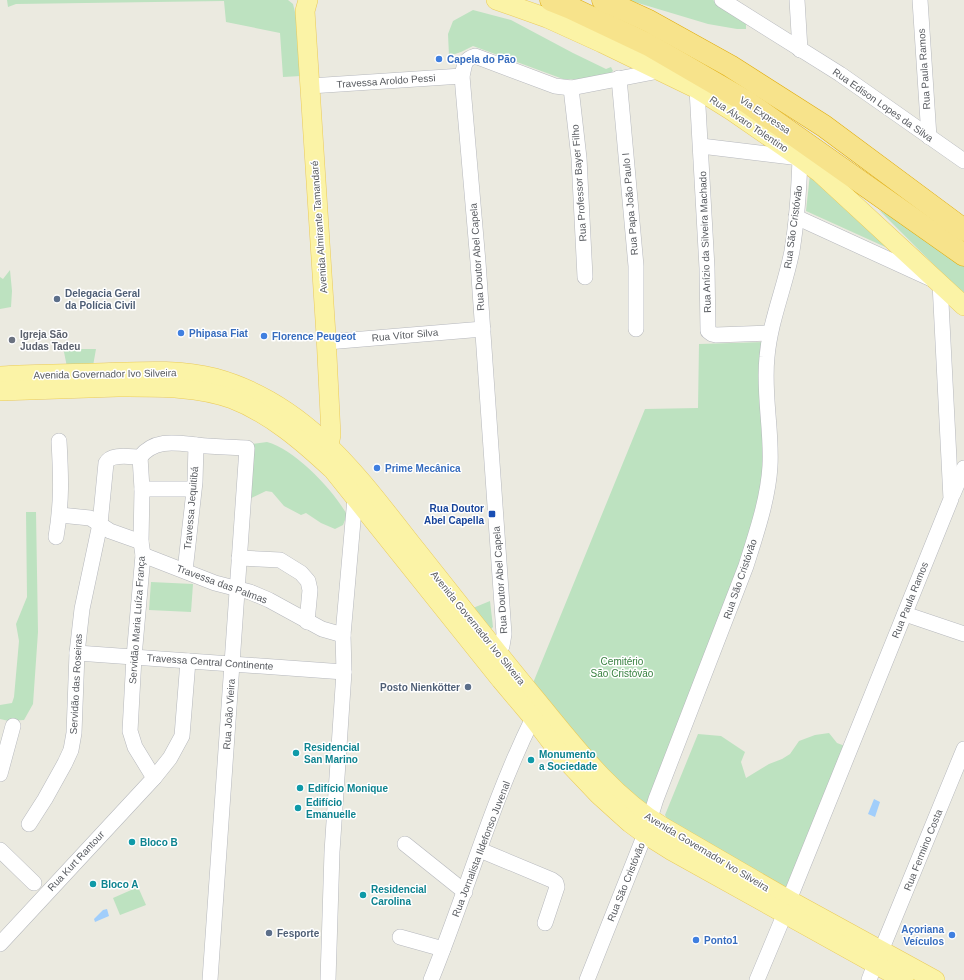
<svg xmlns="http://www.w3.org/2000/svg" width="964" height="980" font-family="Helvetica,sans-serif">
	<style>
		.green { fill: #bde2c0 }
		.water { fill: #a1cefb }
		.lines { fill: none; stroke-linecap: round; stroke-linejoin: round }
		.minor-casing { stroke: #b6b8bd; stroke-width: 16 }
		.major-casing { stroke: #eacb5b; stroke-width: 20 }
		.highway-casing { stroke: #e1ac0b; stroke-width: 23 }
		.minor { stroke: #fff; stroke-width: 15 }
		.major { stroke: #fbf3a6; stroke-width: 19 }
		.highway { stroke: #f7e38b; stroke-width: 22 }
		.shop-dot { fill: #3f7fe0; stroke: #fff; stroke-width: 1.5 }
		.service-dot { fill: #5c6f8a; stroke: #fff; stroke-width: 1.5 }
		.worship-dot { fill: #6b7280; stroke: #fff; stroke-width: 1.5 }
		.transit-dot { fill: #1a4fb4; stroke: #fff; stroke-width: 1.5 }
		.culture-dot { fill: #0f9aa8; stroke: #fff; stroke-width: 1.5 }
		.labels { text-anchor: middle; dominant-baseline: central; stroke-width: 3; stroke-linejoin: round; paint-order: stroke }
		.shop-label { font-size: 10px; font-weight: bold; fill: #366cbe; stroke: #fff; text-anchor: start }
		.street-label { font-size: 10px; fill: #595c61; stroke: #fff }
		.service-label { font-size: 10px; font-weight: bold; fill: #4e5e75; stroke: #fff; text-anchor: start }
		.worship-label { font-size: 10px; font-weight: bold; fill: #5b616d; stroke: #fff; text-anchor: start }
		.transit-label { font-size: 10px; font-weight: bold; fill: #164399; stroke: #fff; text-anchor: end }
		.park-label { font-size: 10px; fill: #388140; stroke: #fff }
		.culture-label { font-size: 10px; font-weight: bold; fill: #0d838f; stroke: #fff; text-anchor: start }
	</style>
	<rect width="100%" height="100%" fill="#ebeae0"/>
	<!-- green -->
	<g class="green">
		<path d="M7 0H288L293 4 297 20 301 76 283 77 280 33 226 22 224 1 16 4 8 7Z"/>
		<path d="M628 0H713L746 23V29H737L708 24Z"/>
		<path d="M473 10 511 20 573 53 606 69 611 67 613 71 607 76 587 80 563 79 473 46 461 52 449 56 448 34 453 21Z"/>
		<path d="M810 174 892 250 806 211Z"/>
		<path d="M879 210 916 230 964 263V295Z"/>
		<path d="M10 270 12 291 11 307 0 309V277L3 279Z"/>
		<path d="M765 342 768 456 741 573 648 807 621 783 594 756 533 683 645 409 698 408 699 344Z"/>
		<path d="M80 346V349H96L93 366 67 367 63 347Z"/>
		<path d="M267 442C294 449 334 490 347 515L343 525 335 529 321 523 306 513 301 515 284 506 272 492 266 491 245 501 252 444Z"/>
		<path d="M26 512H36L38 632 33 704 24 720 9 721 0 719V705L12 703 14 697 19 641 16 624 27 597Z"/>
		<path d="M151 582 193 584 191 612 149 610Z"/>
		<path d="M490 601 493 627 490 630 473 608Z"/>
		<path d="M829 733 837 743 845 746 789 883 786 887H780L668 821 665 815 698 734 721 736 745 752 741 762 746 778 769 764 782 759 790 754 799 741 815 735Z"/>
		<path d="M138 887 146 905 120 915 113 898Z"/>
	</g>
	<!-- water -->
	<g class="water">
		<path d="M874 799 880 802 875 817 868 814Z"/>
		<path d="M107 909 109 916 95 922 94 919 103 910Z"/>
	</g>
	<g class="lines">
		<defs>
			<g id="minor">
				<path d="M722 0 840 74 964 161"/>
				<path d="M797 0 800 50"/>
				<path d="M920 0 929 137"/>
				<path d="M619 78 636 266V329"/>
				<path d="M310 86 462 76"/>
				<path d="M571 88 579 158 585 277"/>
				<path d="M697 89 707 268 708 331 712 334 716 335 770 333"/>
				<path d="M327 342 483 329"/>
				<path d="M140 457 142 489 141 542 143 555 134 657 130 731 135 747 154 778"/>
				<path d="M142 489H193"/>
				<path d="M953 494 964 468"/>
				<path d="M60 515 90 518 110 531 141 542"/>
				<path d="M56 537C62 502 61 476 59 441"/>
				<path d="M143 555 215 583 250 592 269 600 322 629 343 635"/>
				<path d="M239 558 280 560 301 573 308 581 310 590 307 622"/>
				<path d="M185 571 195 482 196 445"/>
				<path d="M905 614 964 634"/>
				<path d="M77 653 344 672"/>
				<path d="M498 653 502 646 504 634 478 262 462 76C465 65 463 60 475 56L555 86 571 88 659 71"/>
				<path d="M0 774 13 726"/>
				<path d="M29 824 45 799 65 763 71 750 74 733 77 653 82 609 100 524 106 463C111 453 130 457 140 457 155 438 177 443 197 445 214 447 230 447 247 448L210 980"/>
				<path d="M405 844 465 892"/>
				<path d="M0 850 34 883"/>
				<path d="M480 850 552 880 556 883 557 887 545 923"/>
				<path d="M789 900 951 499 940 283 796 217"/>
				<path d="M400 937 443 949"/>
				<path d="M0 944 154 778 170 758 182 736 188 661"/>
				<path d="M881 951 964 749"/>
				<path d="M328 980 332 852 344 672 343 635 355 498"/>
				<path d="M431 980C466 894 492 801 533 718"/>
				<path d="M587 980 645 834 656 799 746 566C756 534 768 500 770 466 772 430 763 393 767 357 770 321 785 287 792 251 797 220 799 189 800 158L701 146"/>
				<path d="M757 980 785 913"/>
				<path d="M869 980 875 964"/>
			</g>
			<g id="major">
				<path d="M308 0 305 11 326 335 331 435 329 445"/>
				<path d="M496 0 547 18 602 43 697 89 732 111 800 158 820 173 964 306"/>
				<path d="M0 376C32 374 63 374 95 373 135 372 176 368 215 378 309 404 360 479 417 551 456 600 494 649 533 696 572 743 610 795 663 827L789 900 935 980"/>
				<path d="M0 391C39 390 79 388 118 387 154 387 198 386 232 399 271 414 303 442 333 470L501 680 533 718 561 755 599 795 630 823 645 834 672 851 904 980"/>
			</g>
			<g id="highway">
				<path d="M551 0 571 8 649 45 747 102 964 255"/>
				<path d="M603 0 649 21 730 66 824 126 964 230"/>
			</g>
		</defs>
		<!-- minor casing -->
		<use href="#minor" class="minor-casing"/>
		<!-- major casing -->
		<use href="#major" class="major-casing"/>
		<!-- highway casing -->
		<use href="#highway" class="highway-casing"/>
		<!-- minor -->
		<use href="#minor" class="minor"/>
		<!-- major -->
		<use href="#major" class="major"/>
		<!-- highway -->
		<use href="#highway" class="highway"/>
	</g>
	<!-- markers -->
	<g class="shop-dot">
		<circle cx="439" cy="59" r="4"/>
		<circle cx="181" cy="333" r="4"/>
		<circle cx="264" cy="336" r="4"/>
		<circle cx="377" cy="468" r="4"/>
		<circle cx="952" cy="935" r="4"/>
		<circle cx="696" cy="940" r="4"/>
	</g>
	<g class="service-dot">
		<circle cx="57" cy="299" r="4"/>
		<circle cx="468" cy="687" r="4"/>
		<circle cx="269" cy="933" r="4"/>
	</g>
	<circle class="worship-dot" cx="12" cy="340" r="4"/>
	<rect class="transit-dot" x="488" y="510" width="8" height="8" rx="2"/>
	<g class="culture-dot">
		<circle cx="296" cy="753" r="4"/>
		<circle cx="531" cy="760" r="4"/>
		<circle cx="300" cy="788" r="4"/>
		<circle cx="298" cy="808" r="4"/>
		<circle cx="132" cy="842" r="4"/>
		<circle cx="93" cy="884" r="4"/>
		<circle cx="363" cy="895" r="4"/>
	</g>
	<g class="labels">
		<!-- shop labels -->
		<g class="shop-label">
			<text x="447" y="59">Capela do Pão</text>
			<text x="189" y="333">Phipasa Fiat</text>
			<text x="272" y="336">Florence Peugeot</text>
			<text x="385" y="468">Prime Mecânica</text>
			<text x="944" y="929" text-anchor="end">Açoriana<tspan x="944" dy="12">Veículos</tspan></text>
			<text x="704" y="940">Ponto1</text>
		</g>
		<!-- street labels -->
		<g class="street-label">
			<text transform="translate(924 69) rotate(-94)">Rua Paula Ramos</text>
			<text transform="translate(386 81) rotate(-4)">Travessa Aroldo Pessi</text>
			<text transform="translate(883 105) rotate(35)">Rua Edison Lopes da Silva</text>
			<text transform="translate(765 115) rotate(34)">Via Expressa</text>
			<text transform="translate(749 124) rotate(34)">Rua Álvaro Tolentino</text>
			<text transform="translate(579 183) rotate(-94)">Rua Professor Bayer Filho</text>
			<text transform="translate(630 204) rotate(-95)">Rua Papa João Paulo I</text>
			<text transform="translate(319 227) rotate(-94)">Avenida Almirante Tamandaré</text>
			<text transform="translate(793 227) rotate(-82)">Rua São Cristóvão</text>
			<text transform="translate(705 242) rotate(-92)">Rua Anízio da Silveira Machado</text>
			<text transform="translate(477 257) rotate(-94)">Rua Doutor Abel Capela</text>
			<text transform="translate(405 335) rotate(-5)">Rua Vítor Silva</text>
			<text transform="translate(105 374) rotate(-1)">Avenida Governador Ivo Silveira</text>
			<text transform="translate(191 508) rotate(-85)">Travessa Jequitibá</text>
			<text transform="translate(740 579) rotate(-71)">Rua São Cristóvão</text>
			<text transform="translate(500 580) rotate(-94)">Rua Doutor Abel Capela</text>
			<text transform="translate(222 584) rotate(20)">Travessa das Palmas</text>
			<text transform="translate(910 600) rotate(-68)">Rua Paula Ramos</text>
			<text transform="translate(137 620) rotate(-86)">Servidão Maria Luíza França</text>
			<text transform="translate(478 628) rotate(51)">Avenida Governador Ivo Silveira</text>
			<text transform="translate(210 662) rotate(4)">Travessa Central Continente</text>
			<text transform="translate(76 684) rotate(-87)">Servidão das Roseiras</text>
			<text transform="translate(229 714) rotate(-86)">Rua João Vieira</text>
			<text transform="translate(481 849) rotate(-69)">Rua Jornalista Ildefonso Juvenal</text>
			<text transform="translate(923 850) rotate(-68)">Rua Fermino Costa</text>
			<text transform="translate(707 852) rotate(31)">Avenida Governador Ivo Silveira</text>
			<text transform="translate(76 861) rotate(-47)">Rua Kurt Rantour</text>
			<text transform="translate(626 882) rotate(-68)">Rua São Cristóvão</text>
		</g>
		<!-- service labels -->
		<g class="service-label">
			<text x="65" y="293">Delegacia Geral<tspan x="65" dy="12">da Polícia Civil</tspan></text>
			<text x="460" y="687" text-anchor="end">Posto Nienkötter</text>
			<text x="277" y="933">Fesporte</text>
		</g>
		<!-- worship labels -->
		<g class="worship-label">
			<text x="20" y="334">Igreja São<tspan x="20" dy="12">Judas Tadeu</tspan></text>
		</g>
		<!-- transit labels -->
		<g class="transit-label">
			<text x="484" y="508">Rua Doutor<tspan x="484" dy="12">Abel Capella</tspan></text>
		</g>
		<!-- park labels -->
		<g class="park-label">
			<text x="622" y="661">Cemitério<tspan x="622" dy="12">São Cristóvão</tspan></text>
		</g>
		<!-- culture labels -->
		<g class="culture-label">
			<text x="304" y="747">Residencial<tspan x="304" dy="12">San Marino</tspan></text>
			<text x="539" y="754">Monumento<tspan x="539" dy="12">a Sociedade</tspan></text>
			<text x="308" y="788">Edifício Monique</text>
			<text x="306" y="802">Edifício<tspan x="306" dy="12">Emanuelle</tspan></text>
			<text x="140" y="842">Bloco B</text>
			<text x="101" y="884">Bloco A</text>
			<text x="371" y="889">Residencial<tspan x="371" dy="12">Carolina</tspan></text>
		</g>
	</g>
</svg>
